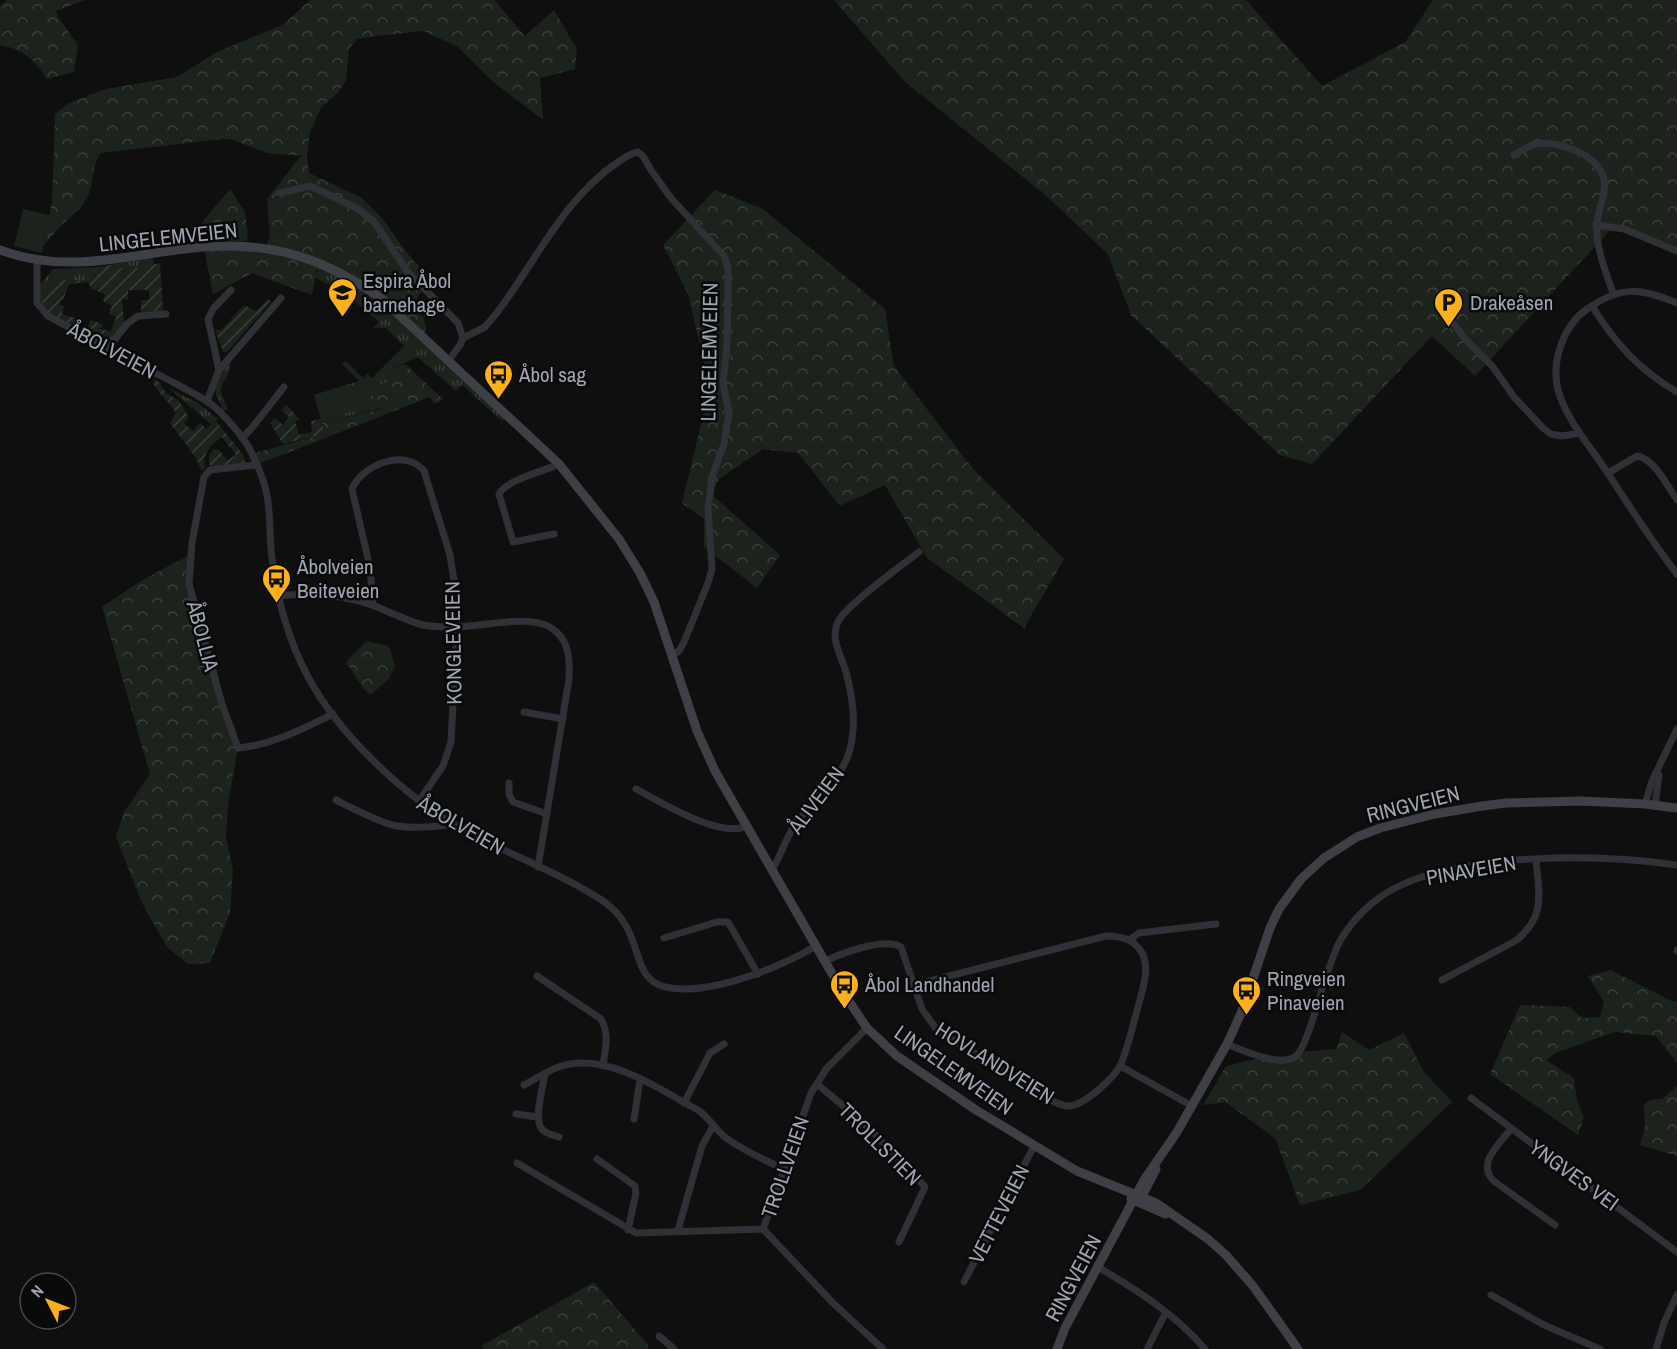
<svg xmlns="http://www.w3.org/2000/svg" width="1677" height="1349" font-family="'Archivo Narrow',sans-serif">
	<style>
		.grass { fill: url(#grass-tufts) }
		.forest { fill: url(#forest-crowns) }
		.garden { fill: url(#garden-furrows) }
		.pitch { fill: #1b231c }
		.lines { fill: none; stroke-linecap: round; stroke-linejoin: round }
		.minor { stroke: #303136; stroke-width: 7 }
		.secondary { stroke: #3e4046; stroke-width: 9 }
		.labels { text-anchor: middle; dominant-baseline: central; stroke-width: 5; stroke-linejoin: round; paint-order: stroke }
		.street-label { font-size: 21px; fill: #9fa5b2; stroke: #0a0a0b }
		.poi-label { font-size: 21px; fill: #9fa5b2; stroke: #0a0a0b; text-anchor: start }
	</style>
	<defs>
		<pattern id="grass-tufts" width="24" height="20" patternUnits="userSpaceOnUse" patternTransform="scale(1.5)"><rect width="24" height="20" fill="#1b231c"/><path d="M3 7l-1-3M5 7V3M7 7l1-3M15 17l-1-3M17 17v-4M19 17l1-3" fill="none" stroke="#39403b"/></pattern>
		<pattern id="forest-crowns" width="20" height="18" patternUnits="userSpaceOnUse" patternTransform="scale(1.5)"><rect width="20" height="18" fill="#1b231c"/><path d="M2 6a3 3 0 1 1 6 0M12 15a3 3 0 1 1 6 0" fill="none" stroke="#39403b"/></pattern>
		<pattern id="garden-furrows" width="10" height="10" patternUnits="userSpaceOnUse" patternTransform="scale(1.5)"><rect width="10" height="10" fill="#1b231c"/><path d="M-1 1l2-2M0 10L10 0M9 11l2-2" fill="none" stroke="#39403b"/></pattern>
	</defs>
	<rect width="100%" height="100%" fill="#0f0f10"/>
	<!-- grass -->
	<g class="grass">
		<path d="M153 258 154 265 121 271V263Z"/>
		<path d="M306 258 366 288 508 416 502 421 462 385 456 391 420 359 417 358 393 367 381 408 322 423 314 395 359 381 342 364 345 360 363 378 367 374 372 378 404 346 386 328H373L379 322C359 304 338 289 314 277L315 272H319Z"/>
		<path d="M98 267 94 281 57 280 40 297V285L53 269Z"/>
		<path d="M229 362H231C229 386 212 379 228 409L222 411 220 408 222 406C208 387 219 379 229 362Z"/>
		<path d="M167 387 198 403 218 419 208 430 206 429 211 424Z"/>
	</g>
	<!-- forest -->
	<g class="forest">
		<path d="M7 0H85L56 11 58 17 78 45 74 72 47 79C33 59 25 50 0 45V6Z"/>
		<path d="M310 0H494L525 36 554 10 577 49 575 69 540 78 543 120 492 81 458 47 424 31 376 36 357 39 349 49 346 80 338 93 322 106 310 132 307 156 309 173 362 198 383 219 401 245 430 281 417 298 426 326 424 337 382 299 308 259 317 268 312 295 252 273 213 294 204 247 265 248 270 236 267 199 300 157 304 156 267 153 231 139H222L101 153C92 163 94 181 89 194 83 208 71 216 61 226 54 233 48 241 41 248L52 203 55 114 69 103 106 89 177 77 217 52 284 24Z"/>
		<path d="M834 0H1246L1322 86 1405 42 1433 0H1677V255L1614 226 1475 376 1432 336 1312 464 1280 455 1131 315 1108 254 1044 194 904 81Z"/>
		<path d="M230 189 245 212 248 237 246 241 207 240 204 238 198 229C207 214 219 203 230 189Z"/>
		<path d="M715 190 763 209 885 309 894 366 973 469 1064 559 1024 628 927 558 885 485 840 506 798 453 763 449 719 479 711 494 780 555 757 588 704 547V519L682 503 704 412 705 366 688 294 663 245Z"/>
		<path d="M405 364 443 399 435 404 430 397 256 465 251 454 324 434 322 423 381 409 375 396 377 387 390 380 389 373 393 367Z"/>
		<path d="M191 554 189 584 238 748 228 805 226 838 233 869 230 913 210 963 188 964 167 947 142 903 116 837 124 812 150 774 102 607 139 582Z"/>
		<path d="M366 641 389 646 395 666 388 680 370 695 363 688 346 662Z"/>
		<path d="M1611 970 1673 1002 1677 1001V1063L1656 1036 1615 1032 1558 1052 1546 1060 1574 1078 1577 1102 1584 1117 1578 1135 1490 1074 1520 1005 1570 1007 1582 1018 1600 1017 1604 1002 1588 976Z"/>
		<path d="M1342 1032 1369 1050 1404 1033 1424 1072 1452 1102 1360 1190 1300 1205 1275 1138 1225 1102 1203 1105 1226 1066 1264 1057 1281 1060 1300 1052 1336 1049Z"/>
		<path d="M1677 1086V1156L1640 1145 1645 1126 1644 1105 1650 1100 1662 1099Z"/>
		<path d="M594 1282 649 1346 647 1349H485L481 1346Z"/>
	</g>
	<!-- garden -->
	<g class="garden">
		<path d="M121 263 122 271 160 263 163 311 141 312V300H149V290H128V300L122 299 124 323 107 344 86 335 90 320 103 324 101 329 111 331 116 317 109 314 112 306 103 301 105 294 92 289 88 282 69 284 63 300H61L60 305 64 306 62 314 78 319 74 327C58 319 45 315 40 297L57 280 94 281 98 267Z"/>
		<path d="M268 299 271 302 227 352H223L215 330H221L244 305 256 311Z"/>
		<path d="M154 380 159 382 165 392 179 401 189 417 184 423 193 431 200 423 208 430 216 421 244 456 245 463 216 467 209 465V455L214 449 219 450 227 460 236 455 222 437C209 447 203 452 205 469L201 470 196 458 170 423 176 413C169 401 159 395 153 383Z"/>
		<path d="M287 405 299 419 295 422 299 435 312 432 311 421 321 419 324 434 283 444 270 423 275 418 283 425 289 417 281 410Z"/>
	</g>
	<!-- pitch -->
	<g class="pitch">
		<path d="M23 209 49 215 42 253 14 246Z"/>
		<path d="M367 384 373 405 328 418 322 399 323 397Z"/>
	</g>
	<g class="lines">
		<!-- minor -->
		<g class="minor">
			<path d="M1514 155C1520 152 1528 146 1535 144 1558 140 1599 154 1604 180 1607 195 1597 210 1597 226 1596 249 1606 272 1613 293"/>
			<path d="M280 193 310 186 359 209 375 223 407 271 458 323 463 338 460 345 449 360"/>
			<path d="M1597 225 1624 229 1677 251"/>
			<path d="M37 261V303L48 316C86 337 124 357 163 377 178 385 194 393 208 402 218 408 239 432 246 443 254 455 265 482 267 496 271 516 269 538 272 558 277 599 289 641 308 677 340 736 406 798 464 830 510 855 563 874 606 903 618 912 627 925 632 939 640 959 641 981 665 987 707 997 781 967 816 946"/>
			<path d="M1677 303C1639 288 1622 285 1587 309 1563 326 1551 362 1558 390 1567 421 1590 446 1607 472 1630 507 1652 542 1677 574"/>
			<path d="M1441 306 1465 339 1493 367 1514 397 1543 428 1551 434 1562 436 1580 433"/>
			<path d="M1592 306C1615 343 1639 370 1677 392"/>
			<path d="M463 338 485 327 496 314C535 263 563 199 618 162 624 158 630 153 638 152L643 156 651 170 671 198 724 256 728 268V284L727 345 723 383 729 413 724 444 713 474 708 508 712 569 708 583 684 642 679 651 673 655"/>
			<path d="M108 348 127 324 138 316 166 314"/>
			<path d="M219 370 208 319 213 309 231 290"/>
			<path d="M207 401 219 370 281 298"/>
			<path d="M242 438 251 429 284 387"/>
			<path d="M256 465 210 470 204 477 192 543 189 584 222 704 238 748C272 745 302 729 333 714"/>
			<path d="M1608 473 1637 456C1655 459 1667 486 1677 500"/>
			<path d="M554 534 513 542 499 494C506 480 544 471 559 464"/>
			<path d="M278 596C303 593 330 594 355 600 379 605 400 619 423 625 434 627 445 627 455 627 482 627 526 614 550 627 570 639 570 660 569 679L538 867"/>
			<path d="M373 605 370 568 352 489C362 464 406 448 424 471L450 555 455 587 457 627 451 742 443 766 419 801"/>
			<path d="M524 712 563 719"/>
			<path d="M509 783V794L513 802 547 814"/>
			<path d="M636 789C661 802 720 839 747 826"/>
			<path d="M336 800C354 809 373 819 392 825 408 829 437 827 453 824"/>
			<path d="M1645 804 1652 781 1677 729"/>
			<path d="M1655 806 1659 775"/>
			<path d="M772 870C781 856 785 839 795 825 812 800 843 780 850 749 856 726 853 699 847 676 843 657 828 639 839 620 848 604 902 565 919 552"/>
			<path d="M664 938 717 922H728L758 974"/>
			<path d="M1129 940 1139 933 1216 924"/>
			<path d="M1677 951V950"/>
			<path d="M825 961C843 953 884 937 901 947L922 1009 937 1030 1051 1100C1057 1103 1062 1106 1068 1106 1083 1107 1115 1077 1121 1064 1128 1047 1132 1028 1137 1011 1141 993 1151 970 1142 953 1134 939 1121 936 1106 936L914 985"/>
			<path d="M537 976 601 1019C610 1035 605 1049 603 1066"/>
			<path d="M1442 980 1517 940C1546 915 1539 894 1536 860"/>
			<path d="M1227 1044C1244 1051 1281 1068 1296 1056 1310 1044 1326 965 1340 941 1352 920 1372 900 1395 888 1466 852 1599 854 1677 865"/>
			<path d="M1120 1066 1192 1106"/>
			<path d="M545 1074C543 1086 534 1117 541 1128 545 1134 553 1135 559 1137"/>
			<path d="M817 1084 866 1125 925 1187 899 1242"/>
			<path d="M524 1085C538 1078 554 1066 570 1064 615 1057 660 1090 698 1110 710 1118 716 1132 729 1140 746 1152 766 1160 785 1170"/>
			<path d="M1471 1098 1677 1252"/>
			<path d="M684 1103 710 1053 724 1044"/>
			<path d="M516 1114 538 1117"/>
			<path d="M634 1119 640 1079"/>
			<path d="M1511 1129C1499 1144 1475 1165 1495 1182L1555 1225"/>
			<path d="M597 1159 635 1186 636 1193 628 1230"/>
			<path d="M517 1163 636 1233 763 1229 811 1093 827 1068 867 1028"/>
			<path d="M763 1229 833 1303 883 1349"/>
			<path d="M678 1230 702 1146 713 1126"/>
			<path d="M1098 1267C1137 1290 1175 1314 1205 1349"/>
			<path d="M964 1282 1034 1146"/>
			<path d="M1491 1295 1544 1325 1600 1349"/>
			<path d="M659 1336 674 1349"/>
			<path d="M1147 1349 1166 1312"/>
			<path d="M1656 1349 1664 1323 1677 1295"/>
		</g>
		<!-- secondary -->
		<g class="secondary">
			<path d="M0 250C70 276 132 253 203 247 272 241 326 259 382 299L559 464 619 539 640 573 654 602 697 731 715 771 842 991 867 1028 897 1056 976 1110 1077 1171 1156 1203 1208 1239 1226 1255 1253 1286 1298 1349"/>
			<path d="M1131 1199 1165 1214"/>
			<path d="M1139 1202 1156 1169"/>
			<path d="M1057 1349 1065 1328 1144 1180 1177 1132 1227 1044 1242 1011 1270 928 1279 909 1301 879 1324 858 1357 837 1380 828 1435 814 1482 806 1506 803 1581 801 1645 804 1677 808"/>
		</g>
	</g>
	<!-- icons -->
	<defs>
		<symbol id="school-pin" viewBox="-11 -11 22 30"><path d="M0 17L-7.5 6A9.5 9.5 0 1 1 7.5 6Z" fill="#fdb01a" stroke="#0a0a0b"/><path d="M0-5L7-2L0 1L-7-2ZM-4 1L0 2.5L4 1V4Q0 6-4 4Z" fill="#111"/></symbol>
		<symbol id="parking-pin" viewBox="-11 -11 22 30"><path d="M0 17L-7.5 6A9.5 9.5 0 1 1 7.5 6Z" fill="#fdb01a" stroke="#0a0a0b"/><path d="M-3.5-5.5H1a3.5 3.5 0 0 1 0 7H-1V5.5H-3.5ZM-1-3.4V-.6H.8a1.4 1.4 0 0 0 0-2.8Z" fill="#111"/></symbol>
		<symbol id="bus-pin" viewBox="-11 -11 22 30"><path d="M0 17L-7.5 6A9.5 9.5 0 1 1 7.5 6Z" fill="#fdb01a" stroke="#0a0a0b"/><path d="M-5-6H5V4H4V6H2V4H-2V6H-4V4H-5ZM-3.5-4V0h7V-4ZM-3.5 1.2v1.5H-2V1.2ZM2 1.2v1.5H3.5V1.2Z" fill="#111"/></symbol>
	</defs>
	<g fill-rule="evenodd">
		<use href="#school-pin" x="326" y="276" width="33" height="45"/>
		<use href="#parking-pin" x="1432" y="286" width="33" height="45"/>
		<use href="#bus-pin" x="482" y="358" width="33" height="45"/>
		<use href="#bus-pin" x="260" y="562" width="33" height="45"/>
		<use href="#bus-pin" x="828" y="968" width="33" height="45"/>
		<use href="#bus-pin" x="1230" y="974" width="33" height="45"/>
	</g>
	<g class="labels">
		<!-- street labels -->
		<g class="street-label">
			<text transform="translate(168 237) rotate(-6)">LINGELEMVEIEN</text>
			<text transform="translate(112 350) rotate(28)">ÅBOLVEIEN</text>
			<text transform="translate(709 352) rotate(-89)">LINGELEMVEIEN</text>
			<text transform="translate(203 636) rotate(75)">ÅBOLLIA</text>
			<text transform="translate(453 643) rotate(-91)">KONGLEVEIEN</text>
			<text transform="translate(816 800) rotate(-53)">ÅLIVEIEN</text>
			<text transform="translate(1413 804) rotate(-14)">RINGVEIEN</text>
			<text transform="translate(461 825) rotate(30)">ÅBOLVEIEN</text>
			<text transform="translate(1471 870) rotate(-10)">PINAVEIEN</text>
			<text transform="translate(995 1063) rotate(32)">HOVLANDVEIEN</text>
			<text transform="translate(954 1070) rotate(35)">LINGELEMVEIEN</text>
			<text transform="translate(880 1144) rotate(45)">TROLLSTIEN</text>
			<text transform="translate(785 1167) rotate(-71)">TROLLVEIEN</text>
			<text transform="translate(1574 1175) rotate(36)">YNGVES VEI</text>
			<text transform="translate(999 1214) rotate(-63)">VETTEVEIEN</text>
			<text transform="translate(1073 1278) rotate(-62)">RINGVEIEN</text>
		</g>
		<!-- poi labels -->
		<g class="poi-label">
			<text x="363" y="280">Espira Åbol<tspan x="363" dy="24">barnehage</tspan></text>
			<text x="1470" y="302">Drakeåsen</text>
			<text x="519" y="374">Åbol sag</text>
			<text x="297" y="566">Åbolveien<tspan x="297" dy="24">Beiteveien</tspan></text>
			<text x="1267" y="978">Ringveien<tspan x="1267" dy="24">Pinaveien</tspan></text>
			<text x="865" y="984">Åbol Landhandel</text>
		</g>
	</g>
	<!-- north arrow -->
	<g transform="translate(48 1301) rotate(312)"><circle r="28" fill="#0a0a0b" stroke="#46484e" stroke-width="1.5"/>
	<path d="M0-4.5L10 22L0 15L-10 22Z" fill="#fdb01a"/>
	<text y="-9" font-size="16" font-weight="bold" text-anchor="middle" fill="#9fa5b2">N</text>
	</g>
</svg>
